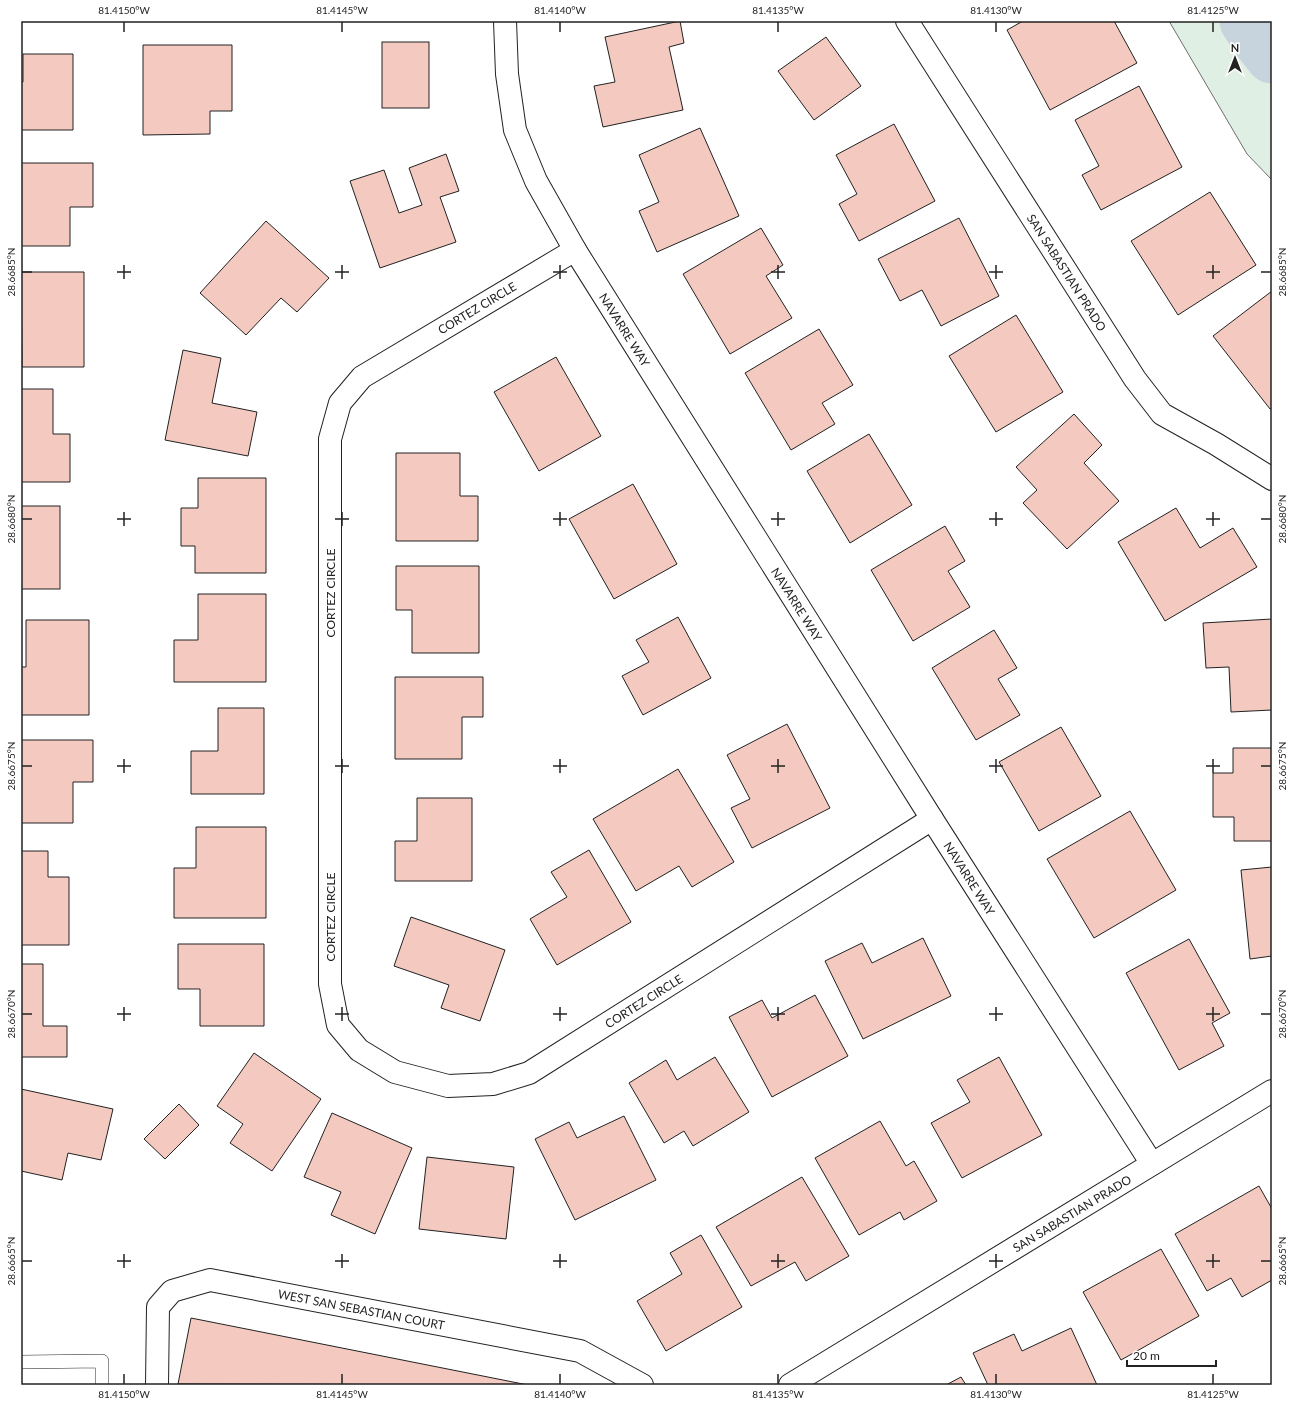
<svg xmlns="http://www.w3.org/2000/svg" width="1293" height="1406" font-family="Lato,sans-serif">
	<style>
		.green { fill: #e0efe3; stroke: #6f6f6f }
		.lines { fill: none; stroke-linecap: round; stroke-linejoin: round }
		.river { stroke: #c7d3dd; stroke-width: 53 }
		.building { fill: #f3c9c0; stroke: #222 }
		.lane-casing { stroke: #222; stroke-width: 14 }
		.street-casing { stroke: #222; stroke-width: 24 }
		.lane { stroke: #fff; stroke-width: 13 }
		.street { stroke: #fff; stroke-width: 22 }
		.ticks { fill: none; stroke: #222; stroke-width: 1.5 }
		.labels { text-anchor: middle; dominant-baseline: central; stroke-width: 3; stroke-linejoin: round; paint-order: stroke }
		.street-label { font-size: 12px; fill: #222; stroke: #fff }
		.neatline { fill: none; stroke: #222; stroke-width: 1.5 }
		.ticks-label { font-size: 10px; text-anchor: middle; fill: #222 }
	</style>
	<rect width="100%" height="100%" fill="#fff"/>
	<!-- green -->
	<path class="green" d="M1169 21H1272V180L1247 154Z"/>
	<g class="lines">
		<!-- river -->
		<path class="river" d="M1246 21 1257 38 1272 57"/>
	</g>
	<!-- building -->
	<g class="building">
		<path d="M680 21 684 43 669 47 683 110 603 127 594 86 615 82 605 37Z"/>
		<path d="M1023 21H1114L1137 63 1050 110 1007 30Z"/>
		<path d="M826 37 861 86 814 120 778 71Z"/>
		<rect x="382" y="42" width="47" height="66"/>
		<path d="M143 45H232V111H210V134L143 135Z"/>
		<path d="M23 54H73V130H21V82H23Z"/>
		<path d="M1139 86 1182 167 1101 210 1082 175 1099 166 1075 120Z"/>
		<path d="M894 124 935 201 859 241 839 204 857 194 836 155Z"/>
		<path d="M700 128 739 216 657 252 639 211 659 202 639 155Z"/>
		<path d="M446 154 459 191 440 197 456 242 380 268 350 181 384 170 399 213 422 205 409 168Z"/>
		<path d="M21 163H93V207H70V246H21Z"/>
		<path d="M1210 192 1256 265 1178 315 1131 241Z"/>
		<path d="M959 218 999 296 941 326 922 290 900 301 878 259Z"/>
		<path d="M266 221 329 278 297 312 281 298 246 335 200 293Z"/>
		<path d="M761 228 783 265 766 276 792 318 730 354 683 274Z"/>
		<path d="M21 272H84V367H22Z"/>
		<path d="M1272 291V408L1270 409 1213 336Z"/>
		<path d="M1016 315 1063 392 996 432 949 356Z"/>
		<path d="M819 329 853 385 822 403 835 424 791 450 745 373Z"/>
		<path d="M183 350 221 358 212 403 257 412 248 456 165 440Z"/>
		<path d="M556 357 601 436 539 471 494 392Z"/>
		<path d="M21 389H53V434H70V482H21Z"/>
		<path d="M1074 414 1102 445 1084 463 1119 501 1067 549 1023 503 1037 490 1016 467Z"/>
		<path d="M869 434 912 505 850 543 807 471Z"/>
		<path d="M396 453H460V496H478V541H396Z"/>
		<path d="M198 478H266V573H195V546H181V508H198Z"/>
		<path d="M633 484 677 564 614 599 569 519Z"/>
		<rect x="21" y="506" width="39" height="83"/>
		<path d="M1176 508 1200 548 1233 528 1257 567 1165 621 1118 542Z"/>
		<path d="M945 526 965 561 948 571 970 607 913 641 871 570Z"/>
		<path d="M396 566H479V653H412V610H396Z"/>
		<path d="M198 594H266V682H174V640H198Z"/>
		<path d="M678 617 711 678 643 715 622 676 649 662 636 640Z"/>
		<path d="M1272 619V710L1231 712 1229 667 1206 668 1203 623Z"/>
		<path d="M26 620H89V715H21V667H26Z"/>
		<path d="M994 630 1017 668 998 679 1020 715 976 740 932 668Z"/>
		<path d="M395 677H483V717H462V759H395Z"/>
		<path d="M218 708H264V794H191V751H218Z"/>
		<path d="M787 724 830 808 752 848 731 808 750 799 727 755Z"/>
		<path d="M1061 727 1101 796 1039 831 999 762Z"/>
		<path d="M21 740H93V782H73V823H21Z"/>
		<path d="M1233 748H1272V841H1234V817H1213V773H1233Z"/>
		<path d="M678 769 734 862 692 887 679 866 636 891 593 819Z"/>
		<path d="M417 798H472V881H395V841H417Z"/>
		<path d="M1130 811 1176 890 1094 938 1047 859Z"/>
		<path d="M196 827H266V918H174V868H196Z"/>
		<path d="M589 850 631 922 557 965 530 919 567 897 551 872Z"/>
		<path d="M21 851H48V877H69V945H21Z"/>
		<path d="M1272 867V956L1250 959 1241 870Z"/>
		<path d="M411 917 505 950 480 1021 441 1008 449 985 394 966Z"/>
		<path d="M923 938 951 996 863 1039 825 961 862 943 872 963Z"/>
		<path d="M1189 939 1230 1013 1212 1023 1224 1046 1179 1070 1126 973Z"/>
		<path d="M178 944H264V1026H200V989H178Z"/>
		<path d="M21 964H43V1026H67V1057H21Z"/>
		<path d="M815 995 848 1056 772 1097 729 1017 762 1000 772 1018Z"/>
		<path d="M254 1053 321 1099 272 1171 230 1143 243 1124 217 1106Z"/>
		<path d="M715 1057 749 1112 693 1146 684 1131 664 1143 629 1083 666 1060 677 1080Z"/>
		<path d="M999 1057 1042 1135 962 1178 931 1123 970 1102 957 1080Z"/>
		<path d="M21 1089 113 1109 101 1160 68 1153 62 1180 21 1171Z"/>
		<path d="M179 1104 199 1125 165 1159 144 1139Z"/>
		<path d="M332 1113 412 1148 375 1234 331 1215 341 1192 304 1177Z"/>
		<path d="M624 1116 656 1180 575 1220 535 1139 569 1122 577 1138Z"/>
		<path d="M880 1121 906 1166 914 1161 937 1201 904 1220 900 1212 859 1235 815 1158Z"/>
		<path d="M427 1157 514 1167 506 1239 419 1229Z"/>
		<path d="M802 1177 849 1256 806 1281 795 1262 751 1286 716 1227Z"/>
		<path d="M1259 1186 1272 1209V1280L1242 1297 1231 1278 1207 1291 1175 1234Z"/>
		<path d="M701 1235 742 1307 666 1351 637 1301 682 1274 670 1253Z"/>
		<path d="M1161 1249 1199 1316 1121 1360 1083 1292Z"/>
		<path d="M191 1318 528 1385 178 1384Z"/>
		<path d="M1071 1328 1097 1385H988L973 1353 1014 1334 1022 1351Z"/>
		<path d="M961 1377 966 1385H946Z"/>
	</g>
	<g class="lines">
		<defs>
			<path id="lane" d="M21 1362 102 1361V1385"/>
			<g id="street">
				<path id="s1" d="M505 21 507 74 515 130 536 181 575 250 932 819 1152 1164"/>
				<path id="s2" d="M907 21 1135 379 1162 414 1216 444 1272 479"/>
				<path id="s3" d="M575 250 362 377 340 403 330 439V984L338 1025 359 1050 395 1072 448 1086 493 1084 529 1073 932 819"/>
				<path id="s4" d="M157 1385 158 1307 172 1291 210 1280 580 1351 642 1385"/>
				<path id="s5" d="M790 1385 1272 1091"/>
			</g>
		</defs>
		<!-- lane casing -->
		<use href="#lane" class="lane-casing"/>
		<!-- street casing -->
		<use href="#street" class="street-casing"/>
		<!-- lane -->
		<use href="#lane" class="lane"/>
		<!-- street -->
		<use href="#street" class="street"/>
	</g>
	<!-- ticks -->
	<path class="ticks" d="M124 22V32M342 22V32M560 22V32M778 22V32M996 22V32M1213 22V32M124 265V279M342 265V279M560 265V279M778 265V279M996 265V279M1213 265V279M22 272H32M117 272H131M335 272H349M553 272H567M771 272H785M989 272H1003M1206 272H1220M1261 272H1271M124 512V526M342 512V526M560 512V526M778 512V526M996 512V526M1213 512V526M22 519H32M117 519H131M335 519H349M553 519H567M771 519H785M989 519H1003M1206 519H1220M1261 519H1271M124 759V773M342 759V773M560 759V773M778 759V773M996 759V773M1213 759V773M22 766H32M117 766H131M335 766H349M553 766H567M771 766H785M989 766H1003M1206 766H1220M1261 766H1271M124 1007V1021M342 1007V1021M560 1007V1021M778 1007V1021M996 1007V1021M1213 1007V1021M22 1014H32M117 1014H131M335 1014H349M553 1014H567M771 1014H785M989 1014H1003M1206 1014H1220M1261 1014H1271M124 1254V1268M342 1254V1268M560 1254V1268M778 1254V1268M996 1254V1268M1213 1254V1268M22 1261H32M117 1261H131M335 1261H349M553 1261H567M771 1261H785M989 1261H1003M1206 1261H1220M1261 1261H1271M124 1374V1384M342 1374V1384M560 1374V1384M778 1374V1384M996 1374V1384M1213 1374V1384"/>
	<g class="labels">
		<!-- street labels -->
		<g class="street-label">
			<text stroke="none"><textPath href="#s2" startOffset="298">SAN SABASTIAN PRADO</textPath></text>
			<text transform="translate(477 308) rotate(-31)">CORTEZ CIRCLE</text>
			<text stroke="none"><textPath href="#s1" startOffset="338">NAVARRE WAY</textPath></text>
			<text transform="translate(330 593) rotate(-90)">CORTEZ CIRCLE</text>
			<text stroke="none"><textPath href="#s1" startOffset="662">NAVARRE WAY</textPath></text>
			<text stroke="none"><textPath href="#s1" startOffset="986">NAVARRE WAY</textPath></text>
			<text transform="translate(330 917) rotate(-90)">CORTEZ CIRCLE</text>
			<text stroke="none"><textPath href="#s3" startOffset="1254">CORTEZ CIRCLE</textPath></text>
			<text stroke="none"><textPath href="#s5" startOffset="330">SAN SABASTIAN PRADO</textPath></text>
			<text stroke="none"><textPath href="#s4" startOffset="293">WEST SAN SEBASTIAN COURT</textPath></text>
		</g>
	</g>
	<!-- border -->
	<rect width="1293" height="1406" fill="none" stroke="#ffffff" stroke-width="44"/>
	<!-- north arrow -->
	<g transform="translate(1235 58)" stroke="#ffffff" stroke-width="3" paint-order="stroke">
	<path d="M0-3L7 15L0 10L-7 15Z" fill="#222222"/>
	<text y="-6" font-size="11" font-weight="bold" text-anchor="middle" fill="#222222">N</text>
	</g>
	<!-- scale -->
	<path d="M1127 1360v6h89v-6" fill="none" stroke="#222222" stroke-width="2"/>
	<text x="1133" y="1360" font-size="12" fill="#222222" stroke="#ffffff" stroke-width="3" paint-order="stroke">20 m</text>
	<rect x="22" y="22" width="1249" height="1362" class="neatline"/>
	<g class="ticks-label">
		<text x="124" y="14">81.4150°W</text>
		<text x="342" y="14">81.4145°W</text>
		<text x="560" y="14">81.4140°W</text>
		<text x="778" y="14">81.4135°W</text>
		<text x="996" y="14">81.4130°W</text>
		<text x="1213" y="14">81.4125°W</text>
		<text transform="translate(11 272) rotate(-90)" y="4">28.6685°N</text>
		<text transform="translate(1282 272) rotate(-90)" y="4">28.6685°N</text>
		<text transform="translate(11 519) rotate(-90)" y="4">28.6680°N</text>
		<text transform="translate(1282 519) rotate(-90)" y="4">28.6680°N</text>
		<text transform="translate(11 766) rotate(-90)" y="4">28.6675°N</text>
		<text transform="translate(1282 766) rotate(-90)" y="4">28.6675°N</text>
		<text transform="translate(11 1014) rotate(-90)" y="4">28.6670°N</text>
		<text transform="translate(1282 1014) rotate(-90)" y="4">28.6670°N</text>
		<text transform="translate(11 1261) rotate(-90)" y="4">28.6665°N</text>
		<text transform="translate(1282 1261) rotate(-90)" y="4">28.6665°N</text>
		<text x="124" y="1398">81.4150°W</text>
		<text x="342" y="1398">81.4145°W</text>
		<text x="560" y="1398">81.4140°W</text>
		<text x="778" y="1398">81.4135°W</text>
		<text x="996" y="1398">81.4130°W</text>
		<text x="1213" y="1398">81.4125°W</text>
	</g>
</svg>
